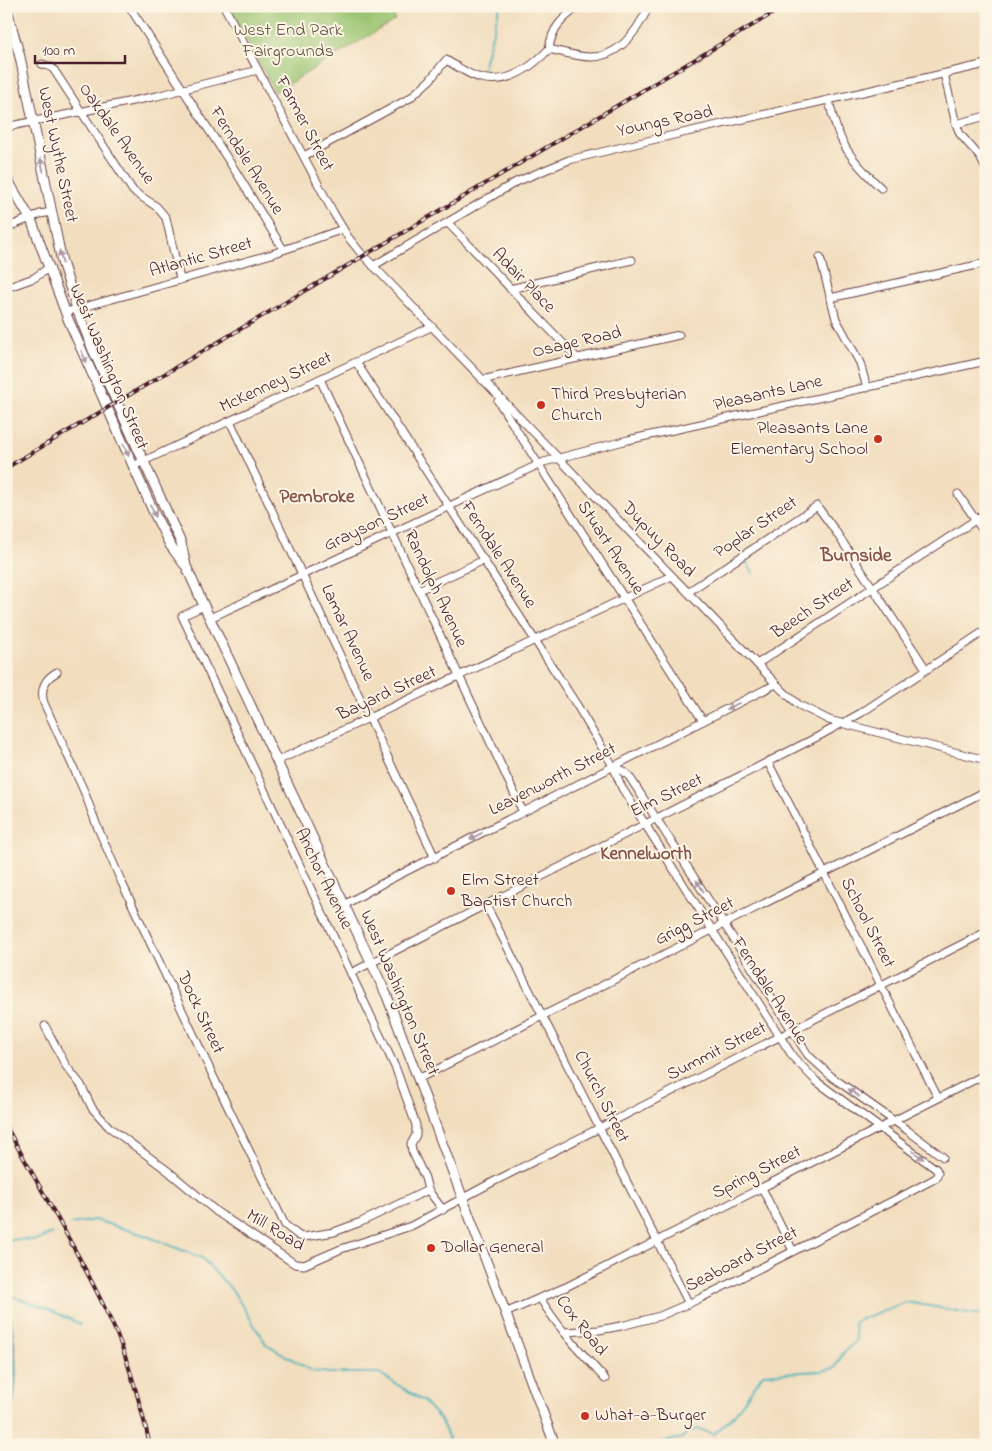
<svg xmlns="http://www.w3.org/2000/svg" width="992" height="1451" font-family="'Indie Flower',sans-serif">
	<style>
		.green { fill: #9bc572; stroke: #72724e }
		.water { fill: #40b0ba; stroke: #456872 }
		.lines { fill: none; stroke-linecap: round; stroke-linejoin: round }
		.stream { stroke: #40b0ba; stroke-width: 2 }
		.minor-casing { stroke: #633c41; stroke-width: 9 }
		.major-casing { stroke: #633c41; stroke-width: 11 }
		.minor { stroke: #fff; stroke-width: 7 }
		.major { stroke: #fff; stroke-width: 9 }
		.rail-casing { stroke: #4a1f2b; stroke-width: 4 }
		.rail { stroke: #fcf5e5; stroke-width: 2; stroke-dasharray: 5.5; stroke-linecap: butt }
		.oneway { fill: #ae9aa0 }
		.poi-dot { fill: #c8321e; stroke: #fcf5e5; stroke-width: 2 }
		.labels { text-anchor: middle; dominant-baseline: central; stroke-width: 4; stroke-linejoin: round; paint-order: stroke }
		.park-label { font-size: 18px; fill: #625140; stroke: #fcf5e5 }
		.street-label { font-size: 18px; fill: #4a1f2b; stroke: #fcf5e5 }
		.poi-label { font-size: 18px; fill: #4a1f2b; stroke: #fcf5e5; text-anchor: start }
		.neighbourhood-label { font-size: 19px; font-weight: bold; fill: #875248; stroke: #fcf5e5 }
	</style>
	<rect width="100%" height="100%" fill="#fcf5e5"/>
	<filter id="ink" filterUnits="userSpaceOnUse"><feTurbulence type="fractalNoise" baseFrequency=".02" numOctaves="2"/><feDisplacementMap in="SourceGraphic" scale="10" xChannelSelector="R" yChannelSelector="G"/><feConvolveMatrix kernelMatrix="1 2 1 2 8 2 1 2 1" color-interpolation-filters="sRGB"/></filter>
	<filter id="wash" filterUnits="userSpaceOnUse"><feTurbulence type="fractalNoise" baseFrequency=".0096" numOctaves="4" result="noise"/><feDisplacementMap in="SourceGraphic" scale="20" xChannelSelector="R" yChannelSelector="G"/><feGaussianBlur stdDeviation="1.12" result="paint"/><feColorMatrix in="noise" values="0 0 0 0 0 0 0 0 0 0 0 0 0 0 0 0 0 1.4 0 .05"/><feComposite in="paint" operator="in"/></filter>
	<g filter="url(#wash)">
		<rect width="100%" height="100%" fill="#f2debf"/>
		<!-- green -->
		<path class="green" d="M228 6H393L395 20 275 92Z"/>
		<!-- water -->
		<path class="water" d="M6 1300C13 1324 17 1355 16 1380 15 1402 9 1423 9 1445H6Z"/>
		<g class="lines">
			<!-- stream -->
			<g class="stream">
				<path d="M482 72 500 6"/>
				<path d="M738 547 740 551"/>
				<path d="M745 559 753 573"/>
				<path d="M71 1224 95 1220 144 1235 202 1258 233 1291 266 1344 312 1371 330 1373H379L423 1401 440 1419 449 1439 447 1445"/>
				<path d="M6 1239 38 1240 52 1233"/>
				<path d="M6 1294 46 1308 80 1324"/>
				<path d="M649 1445 682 1438 688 1432 698 1429 714 1434 735 1414 763 1374 822 1371 835 1368 843 1353 856 1341 854 1322 906 1302 986 1316"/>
			</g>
		</g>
	</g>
	<g filter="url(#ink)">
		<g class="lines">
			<defs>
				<g id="minor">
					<path d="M129 6 238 175 283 249"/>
					<path d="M224 6 333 212 348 237 360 252 782 690 799 705 829 720 986 760"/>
					<path d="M549 49C562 52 577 57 591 57 620 57 638 30 649 6"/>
					<path d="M549 49C552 27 562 19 579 6"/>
					<path d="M42 64 51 67 54 70 133 191 157 207 166 218 180 279"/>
					<path d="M944 74 956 124 960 134 980 157 986 169"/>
					<path d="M829 100C837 142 850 159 881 188"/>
					<path d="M956 124 986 116"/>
					<path d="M6 127 157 96 258 70"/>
					<path d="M304 156 410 98 430 80 446 60C457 66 468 75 481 78 508 85 531 68 549 49"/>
					<path d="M448 223 577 358"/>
					<path d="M6 228 40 214 52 212"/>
					<path d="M820 257 836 319 860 363 867 388"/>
					<path d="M373 266 516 182 569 160 643 142 986 64"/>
					<path d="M6 288 34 278 50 267"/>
					<path d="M510 289 632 260"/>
					<path d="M830 298 986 263"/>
					<path d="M66 312 272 254 343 229"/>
					<path d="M356 362 578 707 613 766 622 788 793 1057 816 1081 936 1169 938 1173 936 1178 908 1193 701 1298 660 1316 621 1326 599 1330 564 1332"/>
					<path d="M320 379 523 812"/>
					<path d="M482 380 679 335"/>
					<path d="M498 401 703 721"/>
					<path d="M230 421 435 858"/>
					<path d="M133 466 431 327"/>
					<path d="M958 494 986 535"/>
					<path d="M419 590 484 560"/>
					<path d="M688 592 817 506 834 529 926 669"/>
					<path d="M204 606 182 616 396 1069 416 1125V1135L411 1144 412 1151 425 1178 428 1190 443 1210"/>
					<path d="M210 618 544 462 628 440 986 361"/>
					<path d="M757 664 986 513"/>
					<path d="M57 672C44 679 40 690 44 703L84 791 97 826 122 883 214 1078 285 1225 299 1236 304 1237 334 1232 361 1222 428 1190"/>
					<path d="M277 761 672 576"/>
					<path d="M768 762 938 1098"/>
					<path d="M613 766 623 771 629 776 808 1055 832 1077 907 1130 943 1157"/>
					<path d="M344 905 383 883 776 684"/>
					<path d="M486 905 689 1304"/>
					<path d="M351 973 819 736 861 713 986 630"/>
					<path d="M45 1026 66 1066 81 1085 92 1108 109 1127 168 1171 217 1212 295 1264 304 1265 341 1249 411 1226 491 1183 986 932"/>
					<path d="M418 1079 986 791"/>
					<path d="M762 1188 793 1251"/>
					<path d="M540 1298C558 1328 582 1353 605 1379"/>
					<path d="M505 1313 566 1287 986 1074"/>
				</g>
				<g id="major">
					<path d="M6 6 20 57 62 262 77 309 93 350 181 543 186 566 204 606 387 996 555 1445"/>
					<path d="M6 177 32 222 68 319 154 513 170 545 184 564"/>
				</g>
			</defs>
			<!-- minor casing -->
			<use href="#minor" class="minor-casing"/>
			<!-- major casing -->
			<use href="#major" class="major-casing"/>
			<!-- minor -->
			<use href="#minor" class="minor"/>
			<!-- major -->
			<use href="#major" class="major"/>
			<defs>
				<g id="rail">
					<path d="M6 468 785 6"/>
					<path d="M6 1126C43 1194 84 1261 116 1332 131 1368 141 1407 150 1445"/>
				</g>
			</defs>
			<!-- rail casing -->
			<use href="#rail" class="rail-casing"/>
			<!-- rail -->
			<use href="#rail" class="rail"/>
		</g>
		<!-- one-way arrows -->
		<defs><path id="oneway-solid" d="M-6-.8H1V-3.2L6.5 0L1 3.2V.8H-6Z" transform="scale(1.25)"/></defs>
		<g class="oneway">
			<use href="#oneway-solid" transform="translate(42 165) rotate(-102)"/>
			<use href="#oneway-solid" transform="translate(61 257) rotate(-103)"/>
			<use href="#oneway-solid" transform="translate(84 357) rotate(67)"/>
			<use href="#oneway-solid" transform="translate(126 450) rotate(66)"/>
			<use href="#oneway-solid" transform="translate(153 511) rotate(65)"/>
			<use href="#oneway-solid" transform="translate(733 706) rotate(153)"/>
			<use href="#oneway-solid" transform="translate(476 836) rotate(153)"/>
			<use href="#oneway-solid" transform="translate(700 886) rotate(-123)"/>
			<use href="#oneway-solid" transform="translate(854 1093) rotate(-145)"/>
			<use href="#oneway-solid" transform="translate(918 1155) rotate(37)"/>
		</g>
	</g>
	<!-- markers -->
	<g class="poi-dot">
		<circle cx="541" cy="405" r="5"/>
		<circle cx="878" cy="439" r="5"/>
		<circle cx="451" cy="891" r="5"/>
		<circle cx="431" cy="1248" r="5"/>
		<circle cx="585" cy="1416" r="5"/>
	</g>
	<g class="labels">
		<!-- park labels -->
		<g class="park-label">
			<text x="288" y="31">West End Park<tspan x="288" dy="21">Fairgrounds</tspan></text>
		</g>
		<!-- street labels -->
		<g class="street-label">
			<text transform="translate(665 122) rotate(-12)">Youngs Road</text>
			<text transform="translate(304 124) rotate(62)">Farmer Street</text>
			<text transform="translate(116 134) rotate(55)">Oakdale Avenue</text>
			<text transform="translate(57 155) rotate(78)">West Wythe Street</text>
			<text transform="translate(246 161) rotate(58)">Ferndale Avenue</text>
			<text transform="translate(201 258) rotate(-16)">Atlantic Street</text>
			<text transform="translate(523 281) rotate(46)">Adair Place</text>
			<text transform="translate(577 343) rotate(-13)">Osage Road</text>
			<text transform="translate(108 367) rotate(67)">West Washington Street</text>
			<text transform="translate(276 383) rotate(-25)">McKenney Street</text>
			<text transform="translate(768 394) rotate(-13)">Pleasants Lane</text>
			<text transform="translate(377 523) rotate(-25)">Grayson Street</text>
			<text transform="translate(756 528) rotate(-34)">Poplar Street</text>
			<text transform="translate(658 540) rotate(46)">Dupuy Road</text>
			<text transform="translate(610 548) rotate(57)">Stuart Avenue</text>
			<text transform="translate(498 555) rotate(57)">Ferndale Avenue</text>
			<text transform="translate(435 589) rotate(65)">Randolph Avenue</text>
			<text transform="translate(813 609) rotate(-34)">Beech Street</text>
			<text transform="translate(347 633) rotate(65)">Lamar Avenue</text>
			<text transform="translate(387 694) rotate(-25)">Bayard Street</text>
			<text transform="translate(553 780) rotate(-27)">Leavenworth Street</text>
			<text transform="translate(667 796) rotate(-26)">Elm Street</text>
			<text transform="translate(323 879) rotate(64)">Anchor Avenue</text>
			<text transform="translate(695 922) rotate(-27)">Grigg Street</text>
			<text transform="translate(867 923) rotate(63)">School Street</text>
			<text transform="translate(769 991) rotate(57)">Ferndale Avenue</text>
			<text transform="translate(399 993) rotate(67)">West Washington Street</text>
			<text transform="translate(200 1013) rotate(65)">Dock Street</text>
			<text transform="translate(717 1052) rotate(-27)">Summit Street</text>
			<text transform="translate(601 1097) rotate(63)">Church Street</text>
			<text transform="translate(757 1173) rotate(-27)">Spring Street</text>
			<text transform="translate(275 1231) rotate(31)">Mill Road</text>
			<text transform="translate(742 1260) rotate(-27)">Seaboard Street</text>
			<text transform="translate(581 1326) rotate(52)">Cox Road</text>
		</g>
		<!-- poi labels -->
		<g class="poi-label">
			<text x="551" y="395">Third Presbyterian<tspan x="551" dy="21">Church</tspan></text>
			<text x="868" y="429" text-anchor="end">Pleasants Lane<tspan x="868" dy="21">Elementary School</tspan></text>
			<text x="461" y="881">Elm Street<tspan x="461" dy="21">Baptist Church</tspan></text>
			<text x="441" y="1248">Dollar General</text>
			<text x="595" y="1416">What-a-Burger</text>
		</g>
		<!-- neighbourhood labels -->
		<g class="neighbourhood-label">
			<text x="317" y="497">Pembroke</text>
			<text x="856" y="556">Burnside</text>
			<text x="646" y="854">Kennelworth</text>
		</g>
	</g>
	<!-- margin -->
	<rect width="992" height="1451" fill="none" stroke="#fcf5e5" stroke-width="25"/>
	<!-- scale -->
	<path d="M35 55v8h90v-8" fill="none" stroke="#4a1f2b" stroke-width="2.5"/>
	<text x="42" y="55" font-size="15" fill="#4a1f2b" stroke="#fcf5e5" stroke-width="4" paint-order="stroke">100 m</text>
</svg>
